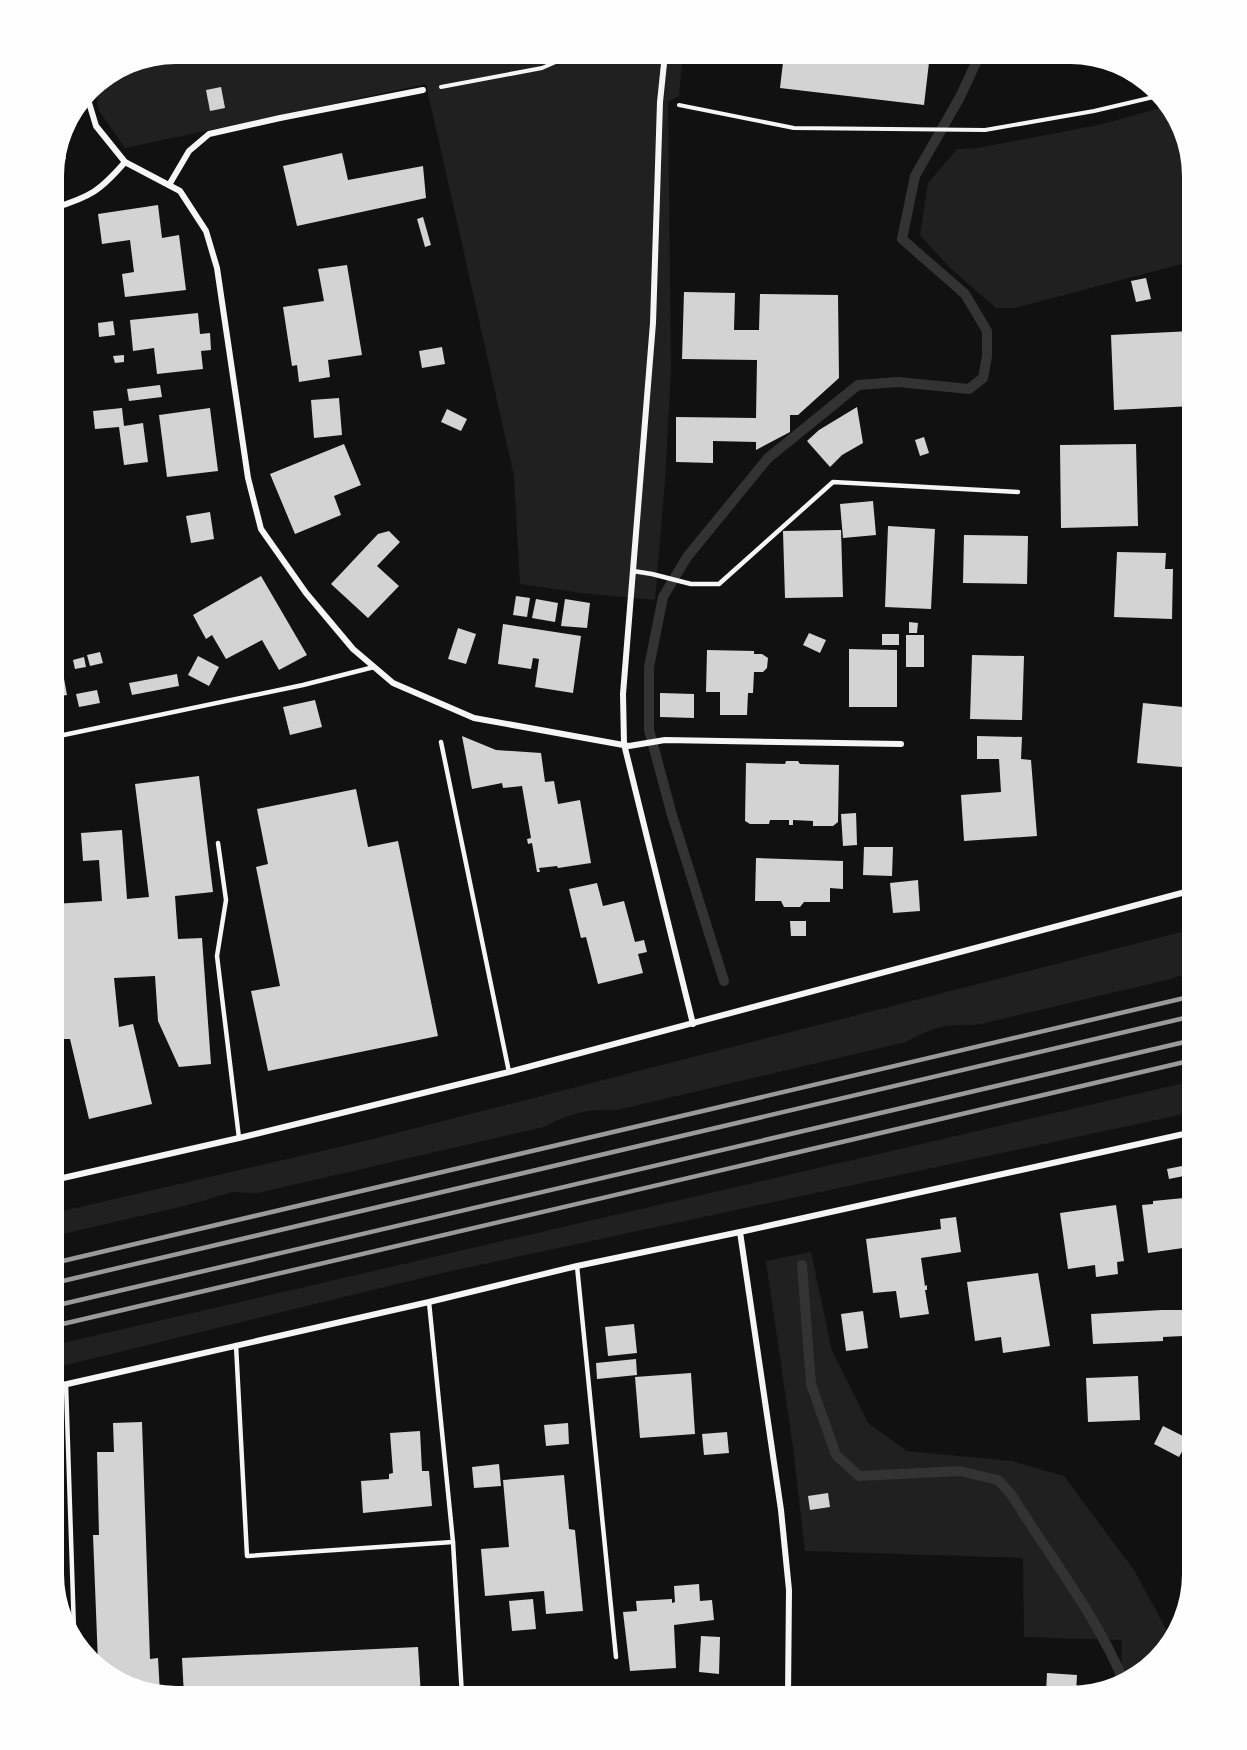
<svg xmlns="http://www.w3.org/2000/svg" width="1247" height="1750" font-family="Helvetica,sans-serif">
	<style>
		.green { fill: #202020 }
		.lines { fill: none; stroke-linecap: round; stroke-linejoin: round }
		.stream { stroke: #333; stroke-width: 10 }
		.building { fill: #d3d3d3 }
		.path { stroke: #f5f5f5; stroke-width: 4 }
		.service { stroke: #f5f5f5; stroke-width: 4.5 }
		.minor { stroke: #f5f5f5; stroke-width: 6 }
		.rail { stroke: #9a9a9a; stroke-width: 4.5 }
	</style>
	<rect width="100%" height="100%" fill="#111"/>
	<!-- green -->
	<g class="green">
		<path d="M176 54H683L679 96 668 102 671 369 665 480 655 600 581 593 520 584 514 476 426 84 125 148 98 109 95 85 130 63Z"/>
		<path d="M1168 106 1176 115 1193 176V261L1015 308H996L949 267 920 235 928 183 957 149 978 148 1098 125Z"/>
		<path d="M1193 929V971L1171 979 976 1025C945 1024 933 1027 906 1042L617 1110C584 1109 573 1113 544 1127L258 1193 233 1192 184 1206 54 1236V1213L365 1141Z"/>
		<path d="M1193 1081V1112L442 1273 54 1368V1345Z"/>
		<path d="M811 1252 832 1351 868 1423 907 1451 1012 1461 1064 1476 1134 1570 1172 1640 1132 1679 1121 1682 1122 1640 1024 1637 1023 1558 805 1551 793 1448 766 1261Z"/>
	</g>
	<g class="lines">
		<!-- stream -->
		<g class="stream">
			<path d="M724 981 672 815 649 730V667L663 597 687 557 768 458 858 385 898 382 969 389 983 378 987 356V331L965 294 902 239 915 176 960 97 980 54"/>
			<path d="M802 1265 811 1384 836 1455 859 1476 960 1471 998 1480 1011 1494C1049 1556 1096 1614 1124 1682"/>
		</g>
	</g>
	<!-- building -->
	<g class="building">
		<path d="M784 54H930L924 105 780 88Z"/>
		<path d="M221 87 225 108 210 111 206 90Z"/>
		<path d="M61 142 66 159 56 162Z"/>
		<path d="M342 153 348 180 423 166 426 198 297 226 283 166Z"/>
		<path d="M158 205 162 238 179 235 186 290 125 297 122 274 134 272 130 240 102 244 98 214Z"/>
		<path d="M423 217 431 245 425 247 417 219Z"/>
		<path d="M347 265 362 355 328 360 330 377 299 382 297 365 292 366 283 307 324 301 318 269Z"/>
		<path d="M1146 278 1151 299 1136 302 1131 281Z"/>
		<path d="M684 292 735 293 734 330H759L760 294 838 295 839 378 798 415H790V432L756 450V442L713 441V463L676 462V417L756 418 757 360 682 359Z"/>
		<path d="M198 313 200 334 210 333 211 350 201 351 203 369 157 374 154 348 133 351 130 320Z"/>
		<path d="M113 321 115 335 99 337 98 323Z"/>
		<path d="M1192 331 1193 406 1114 410 1111 335Z"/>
		<path d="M442 347 445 364 422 368 419 351Z"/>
		<path d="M124 355V362L115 363 113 356Z"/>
		<path d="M160 385 162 397 129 401 127 389Z"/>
		<path d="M339 398 342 435 314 438 311 400Z"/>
		<path d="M857 407 863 443 842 455 830 467 807 441 819 430Z"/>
		<path d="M122 408 124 426 143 423 148 462 124 465 119 427 95 429 93 411Z"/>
		<path d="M210 408 218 471 167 477 159 415Z"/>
		<path d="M447 409 467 419 461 431 441 422Z"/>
		<path d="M924 437 929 453 920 456 915 440Z"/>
		<path d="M1190 441H1193V491H1191Z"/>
		<path d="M344 444 361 485 334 496 341 515 295 534 270 474Z"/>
		<path d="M1136 444 1138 526 1061 528 1060 445Z"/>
		<path d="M873 501 876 535 843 538 840 504Z"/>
		<path d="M210 512 214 539 191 543 186 516Z"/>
		<path d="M888 526 935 529 931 609 885 607Z"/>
		<path d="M841 530 843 597 785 598 783 531Z"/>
		<path d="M389 531 400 542 377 566 399 586 368 618 331 584 378 534Z"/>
		<path d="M964 535 1028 536 1027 584 963 583Z"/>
		<path d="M1117 552 1166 553 1165 569H1173L1172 619 1114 617Z"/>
		<path d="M261 576 307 655 279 670 262 640 226 659 212 635 206 639 193 615Z"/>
		<path d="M516 596 530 598 527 617 513 615Z"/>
		<path d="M536 599 558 603 555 622 532 618Z"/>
		<path d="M565 599 590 603 587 628 561 626Z"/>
		<path d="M909 622 918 623 917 633H909Z"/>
		<path d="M503 624 581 636 573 693 535 687 539 659 533 658 531 669 498 664Z"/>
		<path d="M458 628 476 634 466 664 448 659Z"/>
		<path d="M809 633 826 640 820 653 803 645Z"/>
		<rect x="882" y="634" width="17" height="11"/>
		<rect x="906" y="635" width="18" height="32"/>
		<path d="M849 649 897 650V707H849Z"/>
		<path d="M707 650 754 651V654H762L768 658 767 668 763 672H754L753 693H748L747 715H720V692H706Z"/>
		<path d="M100 652 103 663 90 666 87 655Z"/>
		<path d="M972 655 1024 656 1022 720 970 719Z"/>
		<path d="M198 656 219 667 209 686 188 675Z"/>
		<path d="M84 657 86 667 75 669 73 660Z"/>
		<path d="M63 673 67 695 54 697V674Z"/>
		<path d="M177 674 179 686 132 695 129 683Z"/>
		<path d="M97 690 100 703 79 707 76 694Z"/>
		<path d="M660 693 694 694V718L660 717Z"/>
		<path d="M315 700 322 727 290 735 283 707Z"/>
		<path d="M1143 703 1193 708V768L1137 763Z"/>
		<path d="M462 736 496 750 541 753 545 782 554 781 558 804 580 800 591 863 558 868 557 866 539 868 540 872H537L532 843 528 844 527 839 531 838 522 786 503 788 502 783 472 789Z"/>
		<path d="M977 736 1022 737 1021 759 1031 760 1037 836 964 841 961 795 1001 792 999 759H977Z"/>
		<path d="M786 761H798L800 764 839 765 838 822 833 826H813V821L793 820V825H789V820H770L769 824H750L745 821 746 763 785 764Z"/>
		<path d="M199 776 213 892 175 896 178 939 202 938 211 1064 179 1067 158 1021 155 976 114 978 119 1027 133 1024 152 1104 89 1119 70 1039H64L54 904 102 901 99 860 83 861 81 833 122 830 127 899 149 897 135 784Z"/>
		<path d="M356 789 368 847 398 841 438 1036 268 1071 251 991 280 986 256 867 268 864 257 809Z"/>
		<path d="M856 813 857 845 843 846 841 814Z"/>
		<path d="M864 847H893L892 876 863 875Z"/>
		<path d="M756 858 843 861V889L830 888V902H804L800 907H784L781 901H755Z"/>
		<path d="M918 880 920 911 893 913 890 883Z"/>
		<path d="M597 883 603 906 624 901 635 942 644 940 647 952 638 954 643 973 598 984 586 937 581 938 569 889Z"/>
		<path d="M790 921H806V936H791Z"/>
		<path d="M1187 1165 1189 1175 1169 1179 1167 1169Z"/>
		<path d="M1184 1198 1190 1247 1148 1253 1142 1205 1153 1204V1201Z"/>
		<path d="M1116 1205 1124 1261 1117 1262 1118 1274 1096 1277 1095 1265 1068 1269 1060 1213Z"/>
		<path d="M956 1217 961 1252 921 1258 925 1286 927 1285V1290H925L929 1314 900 1318 896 1291 873 1293 866 1239 941 1229 940 1219Z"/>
		<path d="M1038 1273 1050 1346 1003 1353 1001 1337 975 1341 967 1282Z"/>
		<path d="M1162 1310H1182L1183 1336 1163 1337V1341L1093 1344 1091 1314Z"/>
		<path d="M863 1311 868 1348 846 1351 841 1314Z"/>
		<path d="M634 1324 637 1353 608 1356 605 1327Z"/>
		<path d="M636 1359 637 1375 597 1379 596 1363Z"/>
		<path d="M691 1373 695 1434 640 1438 635 1377Z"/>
		<path d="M1138 1376 1140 1420 1088 1422 1086 1378Z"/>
		<path d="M142 1422 150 1659 158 1658 160 1693 115 1679 98 1663 93 1535H99L97 1452H114L113 1423Z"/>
		<path d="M568 1423 569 1444 546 1446 544 1425Z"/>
		<path d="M1163 1426 1189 1439 1179 1457 1154 1444Z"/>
		<path d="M420 1431 422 1471H429L432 1506 363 1513 361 1481 389 1479V1474L393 1473 390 1433Z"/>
		<path d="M727 1432 729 1453 704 1455 702 1434Z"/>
		<path d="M499 1464 501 1486 474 1488 472 1467Z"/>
		<path d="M564 1475 569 1529 575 1530 583 1611 546 1614 544 1591 485 1596 481 1549 509 1547 503 1480Z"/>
		<path d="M828 1493 830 1507 810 1510 808 1496Z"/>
		<path d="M54 1518H63L64 1538H54Z"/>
		<path d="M699 1584 700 1601 712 1600 714 1620 674 1625 676 1668 630 1671 623 1612 637 1611 636 1601 672 1599V1603L675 1602 674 1586Z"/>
		<path d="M533 1599 536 1629 512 1631 509 1601Z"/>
		<path d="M701 1636 720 1637 719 1674 699 1672Z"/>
		<path d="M418 1647 421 1696H184L182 1658Z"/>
		<path d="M1047 1673 1077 1675 1076 1695 1046 1693Z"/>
		<rect x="989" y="1688" width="20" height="8"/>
	</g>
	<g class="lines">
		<!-- path -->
		<g class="path">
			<path d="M441 87 542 68 574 54"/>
			<path d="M679 105 794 128 985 130 1094 111 1158 96"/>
		</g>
		<!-- service -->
		<g class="service">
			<path d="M633 571 652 574 691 584H719L833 482 1018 492"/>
			<path d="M54 737 303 685 374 667"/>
			<path d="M441 742 509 1072"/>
			<path d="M218 843 226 900 217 956 239 1138"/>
			<path d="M577 1266 616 1657"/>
			<path d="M429 1302 453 1542 462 1696"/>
			<path d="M236 1345 247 1556 453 1542"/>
			<path d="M66 1384 74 1630"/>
		</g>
		<!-- minor -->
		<g class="minor">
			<path d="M665 54 660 102 653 323 623 694 624 744 693 1024"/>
			<path d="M87 96 96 126 125 162 180 191 206 231 217 268 248 478 261 529 306 593 353 649 393 683 474 718 629 746 665 740 901 744"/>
			<path d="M169 185 189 151 209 134 280 118 423 90"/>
			<path d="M54 208C90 197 100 191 125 162"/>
			<path d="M54 1180 239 1138 509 1072 1193 890"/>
			<path d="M740 1232 781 1510 789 1590 788 1696"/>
			<path d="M54 1387 429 1302 577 1266 740 1232 1193 1132"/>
		</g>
		<!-- rail -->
		<g class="rail">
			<path d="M54 1263 1193 996"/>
			<path d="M54 1283 1193 1016"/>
			<path d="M54 1306 1193 1040"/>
			<path d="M54 1326 1193 1060"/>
		</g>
	</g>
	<!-- crop -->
	<path d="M0 0H1247V1750H0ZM176 64H1070A112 112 0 0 1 1182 176V1574A112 112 0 0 1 1070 1686H176A112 112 0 0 1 64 1574V176A112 112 0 0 1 176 64Z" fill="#fefefe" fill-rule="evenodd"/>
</svg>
